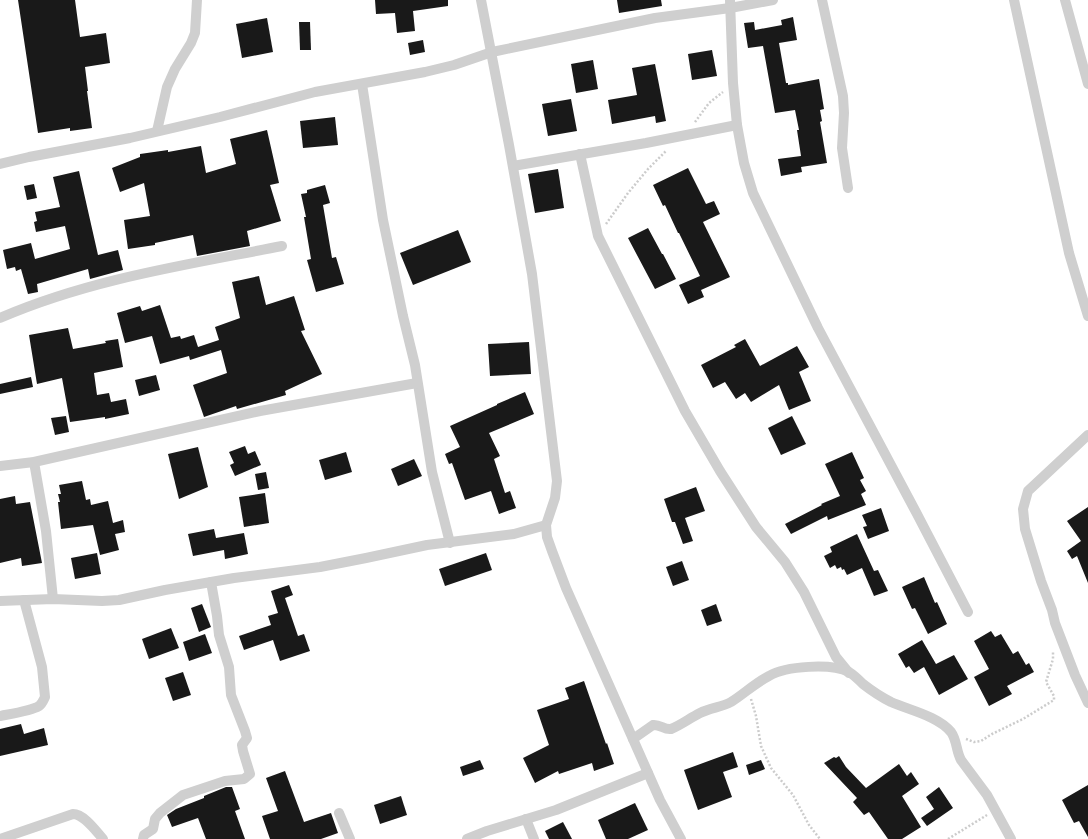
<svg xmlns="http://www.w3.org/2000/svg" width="1088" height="839" font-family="'DM Sans',sans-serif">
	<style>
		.building { fill: #191919 }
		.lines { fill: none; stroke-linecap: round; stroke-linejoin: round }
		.path { stroke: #ccc; stroke-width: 2.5; stroke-dasharray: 2 2; stroke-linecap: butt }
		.street { stroke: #cfcfcf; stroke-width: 10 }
	</style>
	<rect width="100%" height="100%" fill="#fff"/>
	<!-- building -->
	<g class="building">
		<path d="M18 0H75L80 37 106 33 110 63 85 67 88 91H87L92 128 70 131V128L38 133Z"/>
		<path d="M375 0H448V6L413 11 415 31 397 33 395 13 376 14Z"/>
		<path d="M617 0H661L662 6 619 13Z"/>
		<path d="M793 17 797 40 779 43 786 83H788V85L819 79 824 109 820 110 822 121 820 122 827 163 801 167 802 172 781 176 778 159 801 156 797 130H799L795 110 775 113 763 46 748 48 744 23 754 22 755 30 782 25 781 20Z"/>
		<path d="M267 18 273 52 242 58 236 24Z"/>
		<path d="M299 22H310L311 50H300Z"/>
		<path d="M423 40 425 52 410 55 408 43Z"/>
		<path d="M712 50 717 76 692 80 688 54Z"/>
		<path d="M593 60 598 89 576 93 571 64Z"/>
		<path d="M655 64 666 121 656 123 655 116 612 124 608 100 637 95 632 68Z"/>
		<path d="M571 99 577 131 548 136 542 104Z"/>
		<path d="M335 117 338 145 303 148 300 121Z"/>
		<path d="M267 130 279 183 270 185 281 221 247 231 250 246 197 256 193 235 155 243V245L128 249 124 220 150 216 144 183 120 192 112 168 140 157V154L168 150V152L201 146 206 173 236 164 230 139Z"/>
		<path d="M688 168 706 204 714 201 720 214 703 222 730 277 701 290 704 297 688 304 679 285 700 276 679 233H678L665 205 663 206 653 185Z"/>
		<path d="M558 169 564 208 535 213 528 174Z"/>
		<path d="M79 171 98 255 118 250 123 270 90 279 88 269 37 284 38 292 28 294 21 269 16 271 15 267 7 269 3 250 31 243 35 259 70 249 65 226 36 232 34 222 37 221 35 212 60 207 53 177Z"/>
		<path d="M34 184 37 198 27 200 24 186Z"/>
		<path d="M325 185 330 203 323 205 332 258 336 257 344 284 316 292 307 260 311 259 304 217H306L301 194 307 193V190Z"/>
		<path d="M648 228 662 254H663L676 279 655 289 628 238Z"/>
		<path d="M458 230 471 262 413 285 400 253Z"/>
		<path d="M259 276 266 305 294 296 305 330 301 331 322 374 285 391 286 395 237 409 236 406 204 417 193 385 227 373 221 350 190 360 189 356 160 364 152 336 125 343 117 313 140 306 142 311 160 305 171 338 180 336 181 339 194 335 198 347 219 340 215 327 240 318 232 282Z"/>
		<path d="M68 328 73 349 106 343 105 341 118 339 123 367 94 373 97 395 109 393 111 402 126 399 129 414 105 419V417L70 422 62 378 37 384 29 335Z"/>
		<path d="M745 339 760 366 797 346 809 367 799 372 811 401 789 410 779 385 751 402 745 393 736 399 725 382 713 388 701 365 736 347 734 345Z"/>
		<path d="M529 342 531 374 490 376 488 344Z"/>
		<path d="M156 375 160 390 139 396 135 380Z"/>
		<path d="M31 377 33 387 0 394V384Z"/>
		<path d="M525 392 534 414 489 433 500 456 494 459 505 493 510 491 516 508 499 514 491 491 465 500 452 463 449 464 445 454 460 447 450 426 497 405V404Z"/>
		<path d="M66 416 69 432 55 435 51 418Z"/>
		<path d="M792 416 806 444 781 455 768 428Z"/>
		<path d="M245 446 248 454 255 451 261 465 235 476 230 465 234 463 229 452Z"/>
		<path d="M198 447 208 487 179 499 168 454Z"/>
		<path d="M346 452 352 472 325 480 319 460Z"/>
		<path d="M852 452 864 478 860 480 866 491 861 494 866 505 828 520 827 516 791 534 785 524 822 505 821 504 840 496 825 464Z"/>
		<path d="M414 459 422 476 398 486 391 469Z"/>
		<path d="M266 472 269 488 258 490 255 474Z"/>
		<path d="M82 481 86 500 90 499 91 505 108 501 113 523 123 520 125 532 115 534 119 550 100 555 93 525 61 529 58 502H60L58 494H61L59 485Z"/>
		<path d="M696 487 705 511 685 518 693 541 683 544 675 522H672L664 499Z"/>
		<path d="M265 493 269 523 244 527 239 497Z"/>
		<path d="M15 496 16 504 30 502 42 563 22 566 21 558 0 563V499Z"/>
		<path d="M1088 507V583L1077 556 1072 559 1067 551 1081 541 1067 521Z"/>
		<path d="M881 508 889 531 868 539 863 527 867 526 862 515Z"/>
		<path d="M214 529 216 538 244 533 248 554 225 559 224 550 193 556 188 534Z"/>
		<path d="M857 534 874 571 878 570 888 591 874 596 862 568 847 575 844 569 842 570 841 567 837 569 835 565 830 568 824 556 832 552 830 547Z"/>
		<path d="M97 553 101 574 75 579 71 558Z"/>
		<path d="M486 553 492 570 445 586 439 569Z"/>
		<path d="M682 561 689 580 673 586 666 567Z"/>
		<path d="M924 577 935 603 937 602 947 624 928 634 915 608 912 609 902 587Z"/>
		<path d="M289 585 293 595 285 598 298 636 304 634 310 651 280 661 273 640 244 650 239 636 271 625 268 616 278 613 271 591Z"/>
		<path d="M202 604 211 627 199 632 191 608Z"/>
		<path d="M716 604 722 621 707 626 701 610Z"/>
		<path d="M171 628 179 648 149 659 142 639Z"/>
		<path d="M991 631 995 637 1001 634 1013 654 1018 651 1026 665 1029 663 1034 672 1007 686 1012 694 989 706 974 677 989 669 974 641Z"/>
		<path d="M205 634 212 653 189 661 183 642Z"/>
		<path d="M922 640 936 664 954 655 968 679 939 695 924 667 914 673 909 666 906 668 898 654Z"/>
		<path d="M183 672 191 695 173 701 165 678Z"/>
		<path d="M584 681 606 744 607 743 614 764 594 771 592 763 559 774 558 771 535 783 523 758 549 745 537 710 569 699 565 688Z"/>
		<path d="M21 724 24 734 44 728 48 745 0 756V729Z"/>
		<path d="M733 752 738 767 723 772 732 797 698 810 684 770Z"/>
		<path d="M839 756 846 767 866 788 899 764 907 776 911 772 919 784 902 796 921 827 902 839H888L869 812 864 815 853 802 857 798 824 763 834 757 836 758Z"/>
		<path d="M480 760 484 769 463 776 460 767Z"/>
		<path d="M761 760 765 769 749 775 746 765Z"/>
		<path d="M285 771 304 822 331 813 338 833 321 839H270L262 816 278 811 266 778Z"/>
		<path d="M1088 785V837L1079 821 1074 823 1062 800Z"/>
		<path d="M226 787H232L240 809 235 811 245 839H206L198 818 172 827 167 815 176 809 204 798V796Z"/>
		<path d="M939 787 953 808 927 826 921 818 934 809 926 797Z"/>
		<path d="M401 796 407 815 380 824 374 805Z"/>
		<path d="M635 803 648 830 628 839H606L598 820Z"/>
		<path d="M563 822 572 839H549L545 831Z"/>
	</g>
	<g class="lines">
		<!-- path -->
		<g class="path">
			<path d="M695 122 709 103 723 92"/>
			<path d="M606 224 628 193 648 169 666 151"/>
			<path d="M751 699 756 716 761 746 771 768 793 795 809 825 820 839"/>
			<path d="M966 739 974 742 981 741 992 734 1023 719 1054 700V696L1046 682 1053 659V652"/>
			<path d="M948 839 987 815"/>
		</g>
		<!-- street -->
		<g class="street">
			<path d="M481 0 509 145 532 274 557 481 555 498 546 525 547 537 552 551 566 588 660 800 681 839"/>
			<path d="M730 0 733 83 737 125 744 163 753 193 818 328 917 514 968 612"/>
			<path d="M822 0 843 96 844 113 842 148 848 188"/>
			<path d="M1014 0 1069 253 1088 316"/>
			<path d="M1065 0 1088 84"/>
			<path d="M362 84 383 220 403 316 415 365 432 472 450 543"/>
			<path d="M157 131 167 87 175 69 191 43 195 33 197 0"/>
			<path d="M580 154 598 236 685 411 720 471 756 527 785 562 804 592 836 657 849 673"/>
			<path d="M0 164 29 157 130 138 220 117 315 92 425 72 454 65 492 52 655 18 730 8 773 0"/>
			<path d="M513 166 646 143 737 125"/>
			<path d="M0 318C90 279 186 265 282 246"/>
			<path d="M1088 435 1028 491 1023 509 1025 529 1041 581 1052 610 1055 623 1075 675 1088 703"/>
			<path d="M34 462 46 531 53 599"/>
			<path d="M0 466 34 462 260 411 417 383"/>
			<path d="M0 601 53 599 102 601 119 600 165 590 234 578 320 567 366 558 427 545 514 534 546 525"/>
			<path d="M0 716C10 714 31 711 39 706 42 704 43 701 45 697L42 667 24 600"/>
			<path d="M633 739 653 725C660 724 664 730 671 729 681 725 690 718 700 713 710 708 722 707 731 702 744 694 755 683 769 676 786 666 831 663 849 672 854 675 859 680 863 684 872 691 881 697 891 702 909 710 938 716 951 732 957 740 956 751 961 760L987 795 1011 839"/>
			<path d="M339 813 350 839"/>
			<path d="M526 819 534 839"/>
			<path d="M0 839 73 814C84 814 96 831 103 839"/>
			<path d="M143 839 144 835 153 829 155 819 160 813 183 795 225 781 244 779 250 774 243 751 242 745 247 738 245 731 231 695 229 667 219 635 217 616 211 582"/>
			<path d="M467 839 487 831 556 810 648 773"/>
		</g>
	</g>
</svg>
